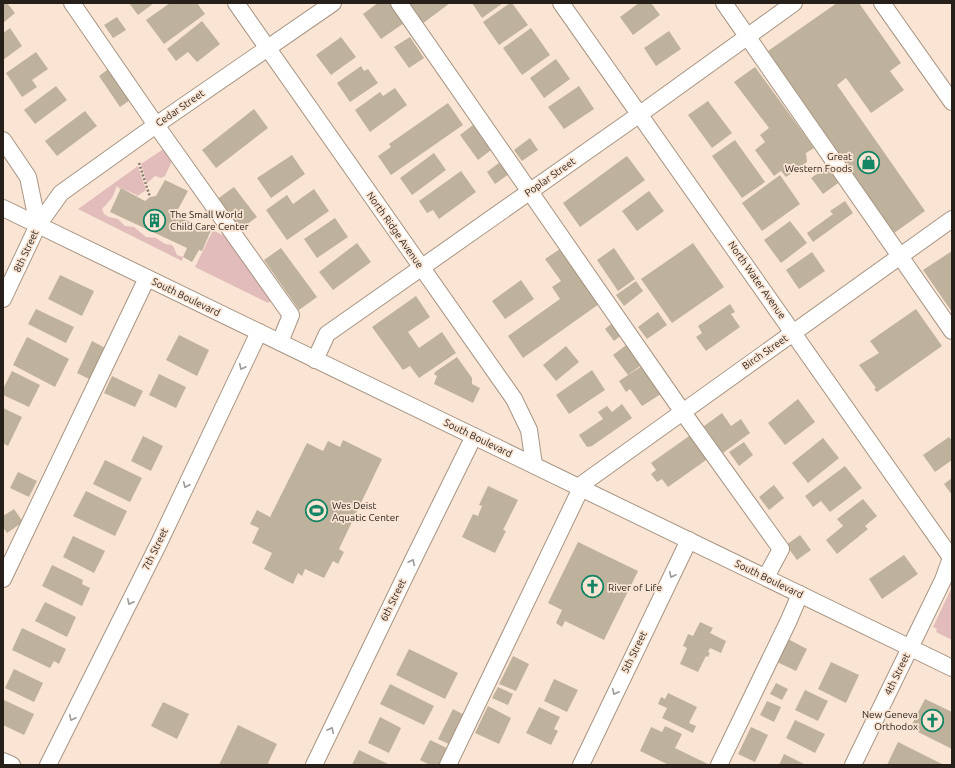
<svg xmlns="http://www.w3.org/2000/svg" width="955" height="768" font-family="Ubuntu,sans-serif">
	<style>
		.green { fill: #e1bcba }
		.building { fill: #beb29c }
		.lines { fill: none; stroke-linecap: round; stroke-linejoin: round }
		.minor-casing { stroke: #a79483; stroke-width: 18 }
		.path { stroke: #887a6f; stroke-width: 2.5; stroke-dasharray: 2 2; stroke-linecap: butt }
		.minor { stroke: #fff; stroke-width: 16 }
		.oneway { stroke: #9e9a98 }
		.labels { text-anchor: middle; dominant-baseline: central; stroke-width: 3.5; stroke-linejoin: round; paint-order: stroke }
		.street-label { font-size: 10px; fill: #271f19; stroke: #fae5d4 }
		.poi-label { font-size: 10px; fill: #271f19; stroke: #fae5d4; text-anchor: start }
	</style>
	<rect width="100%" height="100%" fill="#fae5d4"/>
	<!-- green -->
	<g class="green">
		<path d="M165 148 173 159 165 176 161 178 155 176 147 183 141 164Z"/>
		<path d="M138 166 146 190 136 197 137 195 121 188 120 189 117 186 112 198 102 209 104 214 109 217 118 219 125 226 134 227 146 237 156 238 165 244 172 245 174 248 177 255 183 257 182 261 78 209Z"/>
		<path d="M213 230 222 235 224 233 272 300 268 303 195 267Z"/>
		<path d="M952 587V640L936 632 937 629 933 627Z"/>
	</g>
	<!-- building -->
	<g class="building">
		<path d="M3 3H7L15 13 3 23Z"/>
		<path d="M129 3H154L138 15Z"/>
		<path d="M170 3H197L205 14 164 44 146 20Z"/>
		<path d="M378 3H391L404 23 381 39 363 14Z"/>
		<path d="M407 3H450L422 24Z"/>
		<path d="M472 3H503L482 18Z"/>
		<path d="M510 3H512L528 25 499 45 483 22Z"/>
		<path d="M639 3H651L660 15 633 35 620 17Z"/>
		<path d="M837 3H859L901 63 890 71 904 90 871 113 846 78 837 85 925 211 894 233 768 51Z"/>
		<path d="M117 17 126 30 113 38 104 25Z"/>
		<path d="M202 21 220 44 197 62 188 52 176 61 167 49Z"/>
		<path d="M10 28 22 46 3 60V33Z"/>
		<path d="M531 28 550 55 522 75 503 48Z"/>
		<path d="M669 31 681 49 656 66 644 48Z"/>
		<path d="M341 37 356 57 331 75 316 55Z"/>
		<path d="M410 37 424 58 409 68 394 47Z"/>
		<path d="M36 52 48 69 32 80 37 87 22 97 6 73Z"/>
		<path d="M556 59 570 79 544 98 530 78Z"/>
		<path d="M361 66 364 71 368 69 378 83 350 102 337 83Z"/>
		<path d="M111 67 133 98 120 107 99 76Z"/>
		<path d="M755 67 814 148 806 153 807 162 786 177 781 171 774 176 755 150 765 142 760 135 769 128 734 82Z"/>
		<path d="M56 86 67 100 35 124 24 110Z"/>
		<path d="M579 86 594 109 564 129 548 107Z"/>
		<path d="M395 88 407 105 370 132 355 110 380 92 383 96Z"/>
		<path d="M708 101 732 133 712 148 688 115Z"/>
		<path d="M448 103 463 125 391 175 378 156 391 147 389 144Z"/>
		<path d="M254 109 268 128 216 168 202 150Z"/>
		<path d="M85 111 97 126 57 156 45 141Z"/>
		<path d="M473 125 491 150 478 160 460 135Z"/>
		<path d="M530 138 538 150 522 161 514 150Z"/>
		<path d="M735 140 765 182 742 198 712 156Z"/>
		<path d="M434 153 446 170 412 195 400 178Z"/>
		<path d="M292 155 305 174 271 198 257 178Z"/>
		<path d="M627 156 645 180 580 227 563 203Z"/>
		<path d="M500 162 509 174 495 184 487 172Z"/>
		<path d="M830 165 841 181 823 194 811 178Z"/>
		<path d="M461 171 476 192 439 219 433 210 427 213 419 201Z"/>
		<path d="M780 175 800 204 762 231 742 203Z"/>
		<path d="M165 180 188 191 175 215 207 230 208 226 212 228 202 251 199 250 192 262 183 257 187 248 110 212 121 188 145 201 150 197 156 196Z"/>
		<path d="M234 187 257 217 238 231 216 200Z"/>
		<path d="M314 189 329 211 287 240 266 210 287 195 293 204Z"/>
		<path d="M649 191 664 211 637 231 622 211Z"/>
		<path d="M845 201 853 213 813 242 807 233 833 214 830 211Z"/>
		<path d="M335 218 348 237 317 258 304 239Z"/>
		<path d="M790 221 807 243 781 263 764 240Z"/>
		<path d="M357 243 371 262 333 290 319 272Z"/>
		<path d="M693 243 724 287 672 323 641 279Z"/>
		<path d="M281 248 317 297 299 310 264 260Z"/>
		<path d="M614 248 635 279 618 291 597 260Z"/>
		<path d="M560 249 599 304 523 358 508 336 560 299 552 287 561 281 545 259Z"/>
		<path d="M952 251V312L923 270Z"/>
		<path d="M812 252 825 271 799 289 786 270Z"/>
		<path d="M60 275 94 291 82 316 48 299Z"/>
		<path d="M521 280 534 299 505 319 492 301Z"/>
		<path d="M636 281 643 291 624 306 616 295Z"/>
		<path d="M416 296 430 317 408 332 419 348 442 332 456 353 419 378 410 366 403 370 372 327Z"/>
		<path d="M730 304 735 312 731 314 740 327 706 351 696 337 702 333 698 326Z"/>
		<path d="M36 309 74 327 66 343 28 324Z"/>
		<path d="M916 309 942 346 877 392 874 389 876 388 859 365 879 353 870 341Z"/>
		<path d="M658 312 667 325 647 339 638 327Z"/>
		<path d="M615 321 624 333 614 341 605 329Z"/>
		<path d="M179 335 209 350 197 376 166 360Z"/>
		<path d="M27 337 69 359 55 387 13 365Z"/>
		<path d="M92 341 109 350 93 381 77 373Z"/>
		<path d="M629 343 644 363 628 375 613 355Z"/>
		<path d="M566 346 579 362 556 381 543 365Z"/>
		<path d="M457 357 472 378V384L480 388 473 403 434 384 437 376 434 374 435 372Z"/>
		<path d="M642 366 661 394 642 406 630 389 626 392 619 381Z"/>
		<path d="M592 370 605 390 569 414 556 395Z"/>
		<path d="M12 371 40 385 29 407 3 395V389Z"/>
		<path d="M159 374 186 387 176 408 149 395Z"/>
		<path d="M112 376 143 391 135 407 104 393Z"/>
		<path d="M798 399 815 422 785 445 768 423Z"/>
		<path d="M622 404 632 418 592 446 587 447 579 435 603 419 598 412 607 406 612 412Z"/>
		<path d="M3 408 22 417 8 446 3 443Z"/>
		<path d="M722 413 731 426 741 419 750 433 723 453 704 426Z"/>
		<path d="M692 434 709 458 668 487 662 479 657 482 651 474 656 470 651 463Z"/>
		<path d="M143 436 163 446 151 471 131 461Z"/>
		<path d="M949 437 952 441V460L935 472 923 455Z"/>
		<path d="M823 438 839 458 808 483 792 463Z"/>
		<path d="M343 440 382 459 339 549 344 552 338 564 333 561 324 578 305 569 302 576 298 573 293 584 264 569 272 553 252 543 259 528 250 524 257 510 270 517 307 443 323 451 328 441 340 447Z"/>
		<path d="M744 442 753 455 739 466 729 452Z"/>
		<path d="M105 460 142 478 130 502 93 484Z"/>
		<path d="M845 466 862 488 830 512 821 501 813 507 805 496Z"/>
		<path d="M18 472 37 481 29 497 10 488Z"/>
		<path d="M952 478V495L944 484Z"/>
		<path d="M774 485 784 498 769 510 759 497Z"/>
		<path d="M488 486 518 500 503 530 506 531 495 553 462 537 473 514 478 516 482 506 479 505Z"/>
		<path d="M86 491 127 511 115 536 73 516Z"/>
		<path d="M863 499 877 516 865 526 868 529 837 554 826 540 843 526 837 519Z"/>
		<path d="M14 509 23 522 7 533 3 527V516Z"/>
		<path d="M800 535 811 550 797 560 786 545Z"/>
		<path d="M73 536 105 551 94 573 63 557Z"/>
		<path d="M578 542 638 571 604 640 565 621 562 627 556 623 562 610 548 603Z"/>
		<path d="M904 555 918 574 882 599 869 579Z"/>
		<path d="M52 565 83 580 82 584 90 588 82 606 42 586Z"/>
		<path d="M45 602 76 617 67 637 35 621Z"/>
		<path d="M700 622 713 628 710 633 726 641 721 653 710 648 708 652 710 653 708 657 706 656 698 672 680 664 687 648 683 646 688 634 693 636Z"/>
		<path d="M22 628 66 649 59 664 54 661 50 668 12 650Z"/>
		<path d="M786 638 807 649 796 671 775 661Z"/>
		<path d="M409 649 458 673 445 699 396 675Z"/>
		<path d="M513 656 529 664 516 691 499 684Z"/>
		<path d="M831 662 859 675 846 703 818 689Z"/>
		<path d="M14 669 43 683 34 702 5 688Z"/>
		<path d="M554 679 578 690 567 712 544 701Z"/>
		<path d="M776 683 788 689 782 700 770 694Z"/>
		<path d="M390 684 434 706 424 725 380 704Z"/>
		<path d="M498 687 513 694 508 705 492 698Z"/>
		<path d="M805 690 828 701 818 721 795 710Z"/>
		<path d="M668 693 697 707 689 723 696 726 693 733 662 718 667 708 658 704 661 697 665 699Z"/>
		<path d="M925 699 952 712V749L910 728Z"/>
		<path d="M4 700 34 714 24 735 3 725V703Z"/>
		<path d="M767 701 781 707 774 722 760 715Z"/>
		<path d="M163 702 189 714 177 739 151 726Z"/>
		<path d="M488 706 511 718 499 744 475 733Z"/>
		<path d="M539 707 560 717 554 729 558 731 551 745 526 733Z"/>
		<path d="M453 709 468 717 453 746 438 739Z"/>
		<path d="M380 717 401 728 389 753 368 743Z"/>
		<path d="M795 720 825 734 815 753 786 738Z"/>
		<path d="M238 725 277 744 268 763 269 764 268 765H219Z"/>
		<path d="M665 726 682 734 675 748 710 765H669L640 751 651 727 662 732Z"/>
		<path d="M751 727 768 735 755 762 738 754Z"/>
		<path d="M430 740 451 750 443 765H430L420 760Z"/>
		<path d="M898 742 944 765H887Z"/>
		<path d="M359 750 390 765H352Z"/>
		<path d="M784 754 806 765H779Z"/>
	</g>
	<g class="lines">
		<defs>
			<g id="minor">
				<path d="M72 3 156 125 291 315 280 342"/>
				<path d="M236 3 514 399 529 430 534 465"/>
				<path d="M399 3 682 411 781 549 766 577"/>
				<path d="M561 3 952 559"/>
				<path d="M724 3 952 331"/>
				<path d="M882 3 952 102"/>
				<path d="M3 140 28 177 38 225"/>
				<path d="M3 208 952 668"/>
				<path d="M3 299 38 225 61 193 156 125 333 3"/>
				<path d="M315 360 327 334 640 114 794 3"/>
				<path d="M578 487 952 219"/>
				<path d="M3 579 147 278"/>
				<path d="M3 761 12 765"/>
				<path d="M48 765 159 543 259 332"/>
				<path d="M314 765 412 562 474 436"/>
				<path d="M448 765 581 488"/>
				<path d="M581 765 689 540"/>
				<path d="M719 765 789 620 800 594"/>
				<path d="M853 765 943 580 952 555"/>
			</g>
		</defs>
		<!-- minor casing -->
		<use href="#minor" class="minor-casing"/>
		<!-- path -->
		<path class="path" d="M139 163 150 197"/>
		<!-- minor -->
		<use href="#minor" class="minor"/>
	</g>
	<!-- one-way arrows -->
	<defs><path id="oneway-chevron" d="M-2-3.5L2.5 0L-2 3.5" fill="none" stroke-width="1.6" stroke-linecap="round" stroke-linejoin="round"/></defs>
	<g class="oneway">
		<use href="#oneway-chevron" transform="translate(242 367) rotate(116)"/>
		<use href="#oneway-chevron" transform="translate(186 485) rotate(115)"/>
		<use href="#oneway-chevron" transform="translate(412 562) rotate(-64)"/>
		<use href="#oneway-chevron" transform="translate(672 575) rotate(116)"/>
		<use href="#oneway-chevron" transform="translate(130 602) rotate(116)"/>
		<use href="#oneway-chevron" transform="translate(615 692) rotate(115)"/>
		<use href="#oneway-chevron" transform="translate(72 718) rotate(116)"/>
		<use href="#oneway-chevron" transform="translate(331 730) rotate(-64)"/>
	</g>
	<!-- icons -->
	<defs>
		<symbol id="shop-ring" viewBox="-11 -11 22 22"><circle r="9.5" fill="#fae5d4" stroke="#148564" stroke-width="1.5"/><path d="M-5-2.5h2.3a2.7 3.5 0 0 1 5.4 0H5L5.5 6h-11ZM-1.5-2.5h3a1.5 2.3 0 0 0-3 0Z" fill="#148564"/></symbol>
		<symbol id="building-ring" viewBox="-11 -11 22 22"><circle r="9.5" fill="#fae5d4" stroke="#148564" stroke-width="1.5"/><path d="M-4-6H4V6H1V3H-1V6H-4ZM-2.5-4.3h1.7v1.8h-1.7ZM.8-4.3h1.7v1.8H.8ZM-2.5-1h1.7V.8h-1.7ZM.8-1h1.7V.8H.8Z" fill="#148564"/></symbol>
		<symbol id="stadium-ring" viewBox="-11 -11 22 22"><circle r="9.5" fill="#fae5d4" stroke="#148564" stroke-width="1.5"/><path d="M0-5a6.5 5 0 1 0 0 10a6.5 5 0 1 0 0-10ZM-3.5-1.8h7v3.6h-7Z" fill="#148564"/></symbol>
		<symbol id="church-ring" viewBox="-11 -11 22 22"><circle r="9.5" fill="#fae5d4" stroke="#148564" stroke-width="1.5"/><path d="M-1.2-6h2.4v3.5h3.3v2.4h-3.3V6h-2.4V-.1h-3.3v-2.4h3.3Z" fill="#148564"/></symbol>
	</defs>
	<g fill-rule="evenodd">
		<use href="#shop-ring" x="856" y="150" width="25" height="25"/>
		<use href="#building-ring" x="142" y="208" width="25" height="25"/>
		<use href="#stadium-ring" x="304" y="498" width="25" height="25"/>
		<use href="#church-ring" x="580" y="574" width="25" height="25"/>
		<use href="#church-ring" x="920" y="708" width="25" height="25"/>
	</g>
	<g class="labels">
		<!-- street labels -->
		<g class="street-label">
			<text transform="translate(180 108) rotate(-35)">Cedar Street</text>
			<text transform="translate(550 177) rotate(-35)">Poplar Street</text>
			<text transform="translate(395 230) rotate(55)">North Ridge Avenue</text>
			<text transform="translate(26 251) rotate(-65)">8th Street</text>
			<text transform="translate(757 280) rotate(55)">North Water Avenue</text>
			<text transform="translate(186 297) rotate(26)">South Boulevard</text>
			<text transform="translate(765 352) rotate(-35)">Birch Street</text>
			<text transform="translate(478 438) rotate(26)">South Boulevard</text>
			<text transform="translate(155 549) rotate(-64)">7th Street</text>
			<text transform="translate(769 579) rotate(26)">South Boulevard</text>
			<text transform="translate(393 600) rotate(-64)">6th Street</text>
			<text transform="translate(634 652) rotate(-64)">5th Street</text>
			<text transform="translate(897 674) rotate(-64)">4th Street</text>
		</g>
		<!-- poi labels -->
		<g class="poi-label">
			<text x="852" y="156" text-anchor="end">Great<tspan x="852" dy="12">Western Foods</tspan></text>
			<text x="170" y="214">The Small World<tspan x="170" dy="12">Child Care Center</tspan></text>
			<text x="332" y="505">Wes Deist<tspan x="332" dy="12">Aquatic Center</tspan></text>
			<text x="608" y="587">River of Life</text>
			<text x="918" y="714" text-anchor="end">New Geneva<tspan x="918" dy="12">Orthodox</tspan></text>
		</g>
	</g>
	<!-- border -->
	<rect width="955" height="768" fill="none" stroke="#271f19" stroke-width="8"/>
</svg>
